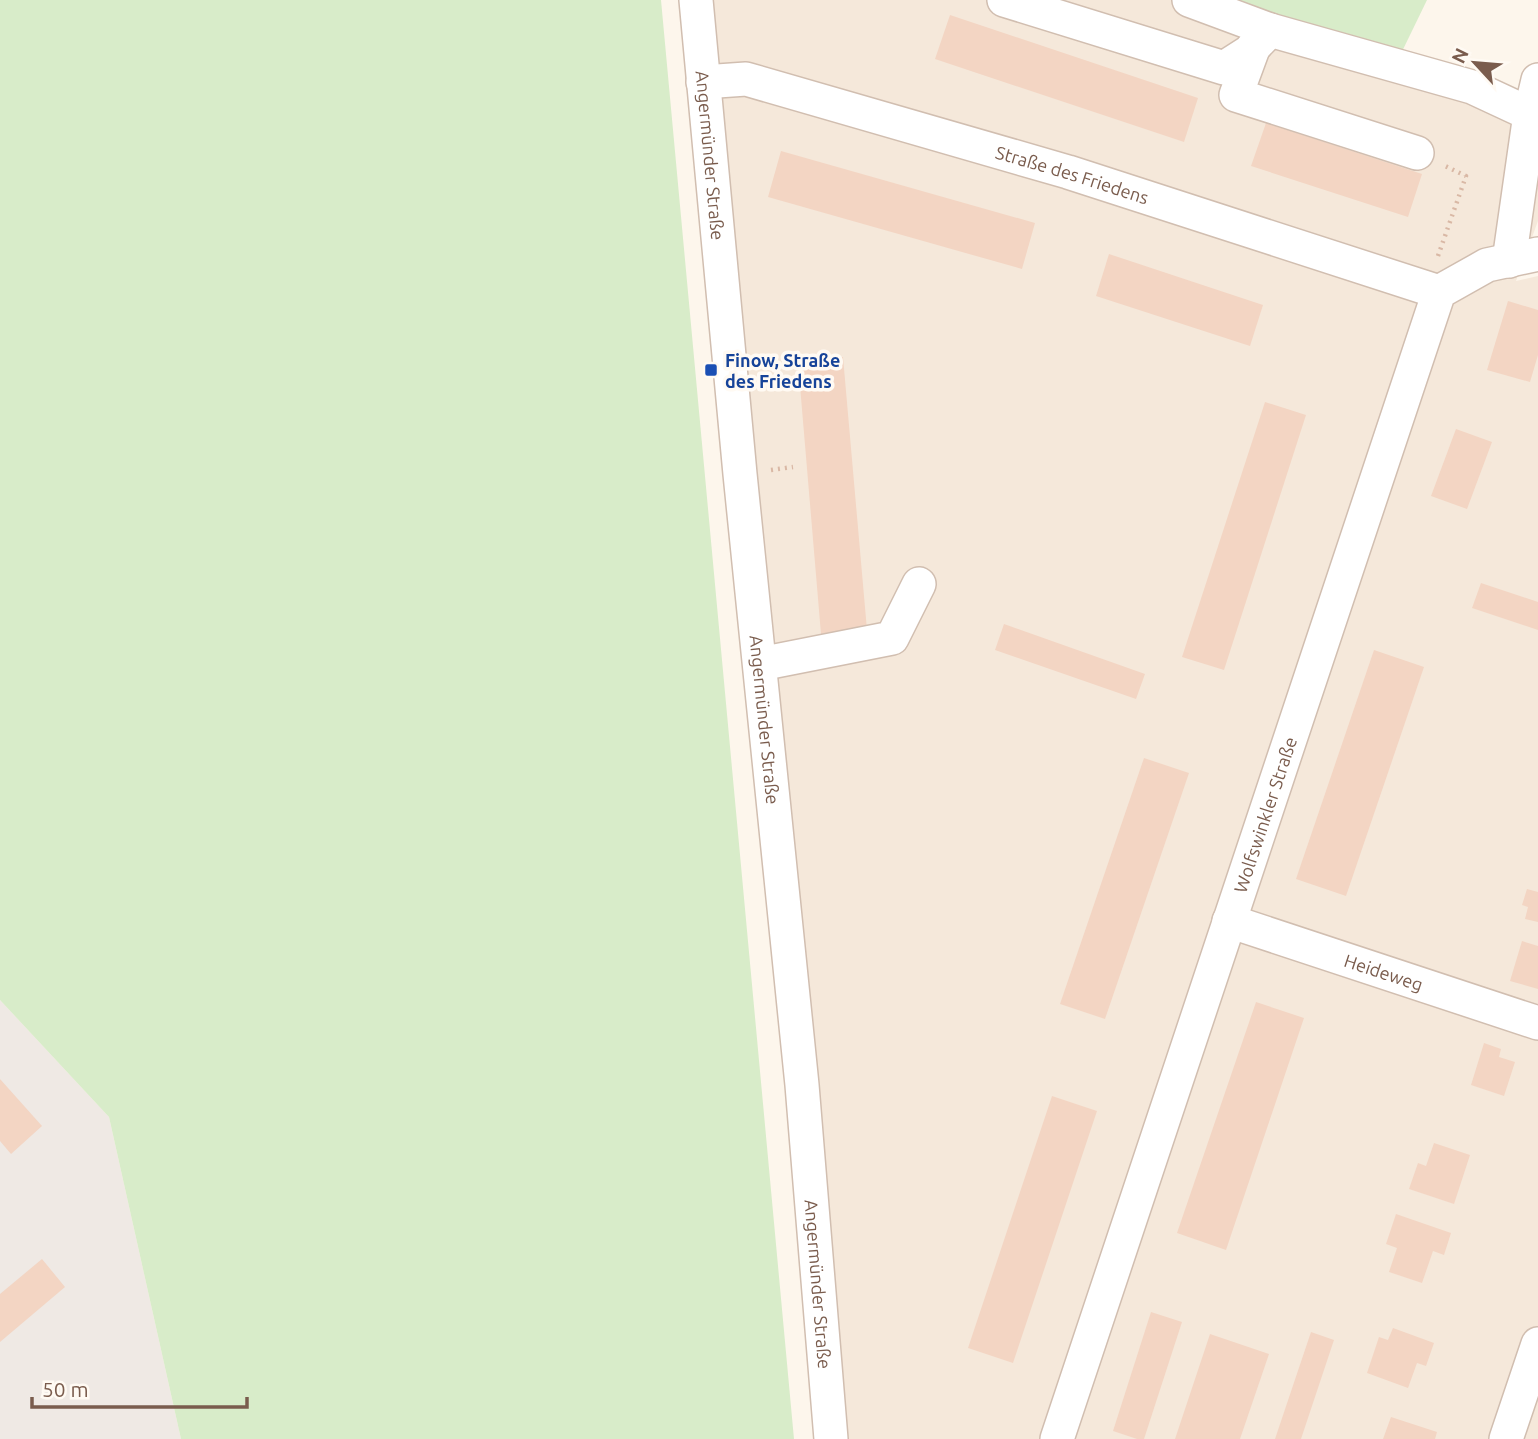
<svg xmlns="http://www.w3.org/2000/svg" width="1538" height="1439" font-family="Ubuntu,sans-serif">
	<style>
		.residential { fill: #f5e8da }
		.industrial { fill: #efe9e4 }
		.green { fill: #d8ecc9 }
		.building { fill: #f3d5c3 }
		.lines { fill: none; stroke-linecap: round; stroke-linejoin: round }
		.minor-casing { stroke: #d1beb0; stroke-width: 36 }
		.path { stroke: #d9b8a5; stroke-width: 4.5; stroke-dasharray: 2 5; stroke-linecap: butt }
		.minor { stroke: #fff; stroke-width: 33 }
		.transit-dot { fill: #1a4fb4; stroke: #fffaf3; stroke-width: 2.5 }
		.labels { text-anchor: middle; dominant-baseline: central; stroke-width: 7; stroke-linejoin: round; paint-order: stroke }
		.street-label { font-size: 18px; fill: #7a5c4d; stroke: #fffaf3 }
		.transit-label { font-size: 18px; font-weight: bold; fill: #164399; stroke: #fffaf3; text-anchor: start }
	</style>
	<rect width="100%" height="100%" fill="#fdf6ec"/>
	<!-- residential -->
	<path class="residential" d="M711 0H1189L1538 119V221L1516 281 1538 276V1439H832Z"/>
	<!-- industrial -->
	<path class="industrial" d="M0 1000 109 1117 181 1439H0Z"/>
	<!-- green -->
	<g class="green">
		<path d="M0 0H661L794 1439H181L109 1117 0 1000Z"/>
		<path d="M1189 0H1427L1394 68Z"/>
	</g>
	<!-- building -->
	<g class="building">
		<path d="M950 15 1198 98 1184 142 935 59Z"/>
		<path d="M1266 123 1422 174 1408 217 1251 166Z"/>
		<path d="M781 151 1035 223 1022 269 768 197Z"/>
		<path d="M1109 254 1263 305 1250 346 1096 296Z"/>
		<path d="M1508 301 1538 310V355L1530 382 1487 370Z"/>
		<path d="M843 357 867 630 821 634 798 362Z"/>
		<path d="M1265 402 1306 415 1224 670 1182 657Z"/>
		<path d="M1456 429 1492 442 1467 509 1431 496Z"/>
		<path d="M1481 583 1538 602V630L1472 608Z"/>
		<path d="M1004 624 1145 674 1136 699 995 650Z"/>
		<path d="M1374 650 1424 667 1346 896 1296 879Z"/>
		<path d="M1144 758 1189 773 1105 1019 1060 1004Z"/>
		<path d="M1527 889 1538 892V922L1525 919 1528 907 1522 905Z"/>
		<path d="M1522 941 1538 946V989L1510 981Z"/>
		<path d="M1256 1002 1304 1018 1226 1250 1177 1233Z"/>
		<path d="M1484 1043 1501 1049 1499 1057 1515 1062 1504 1096 1471 1085Z"/>
		<path d="M0 1079 42 1126 11 1154 0 1141Z"/>
		<path d="M1052 1096 1097 1111 1013 1363 968 1348Z"/>
		<path d="M1434 1143 1470 1155 1454 1204 1409 1189 1418 1163 1426 1166Z"/>
		<path d="M1396 1214 1451 1233 1444 1255 1433 1251 1422 1283 1389 1272 1397 1248 1386 1244Z"/>
		<path d="M42 1259 65 1287 0 1342V1294Z"/>
		<path d="M1151 1312 1182 1322 1144 1439H1137L1113 1431Z"/>
		<path d="M1393 1328 1434 1343 1426 1366 1417 1363 1408 1388 1367 1373 1379 1337 1388 1340Z"/>
		<path d="M1311 1332 1334 1340 1301 1439H1275Z"/>
		<path d="M1210 1334 1269 1354 1240 1439H1175Z"/>
		<path d="M1391 1417 1437 1432 1435 1439H1383Z"/>
	</g>
	<g class="lines">
		<defs>
			<g id="minor">
				<path id="s1" d="M696 0 740 474 802 1085 831 1439"/>
				<path d="M1004 0 1224 68 1249 52 1270 30 1472 87 1530 114 1509 261"/>
				<path d="M1189 0 1270 30"/>
				<path d="M1254 46 1236 95 1417 153"/>
				<path id="s2" d="M703 82 746 79 1068 172 1439 292"/>
				<path d="M1530 114 1538 80"/>
				<path d="M760 664 892 638 919 584"/>
				<path id="s3" d="M1229 921 1538 1023"/>
				<path id="s4" d="M1057 1439 1439 292 1487 265 1538 254"/>
				<path d="M1506 1439 1538 1344"/>
			</g>
		</defs>
		<!-- minor casing -->
		<use href="#minor" class="minor-casing"/>
		<!-- path -->
		<g class="path">
			<path d="M1438 256 1466 176 1443 165"/>
			<path d="M771 470 793 467"/>
		</g>
		<!-- minor -->
		<use href="#minor" class="minor"/>
	</g>
	<!-- markers -->
	<rect class="transit-dot" x="704" y="363" width="14" height="14" rx="3.5"/>
	<g class="labels">
		<!-- street labels -->
		<g class="street-label">
			<text stroke="none"><textPath href="#s1" startOffset="156">Angermünder Straße</textPath></text>
			<text stroke="none"><textPath href="#s2" startOffset="383">Straße des Friedens</textPath></text>
			<text stroke="none"><textPath href="#s1" startOffset="723">Angermünder Straße</textPath></text>
			<text stroke="none"><textPath href="#s4" startOffset="658">Wolfswinkler Straße</textPath></text>
			<text stroke="none"><textPath href="#s3" startOffset="163">Heideweg</textPath></text>
			<text stroke="none"><textPath href="#s1" startOffset="1290">Angermünder Straße</textPath></text>
		</g>
		<!-- transit labels -->
		<g class="transit-label">
			<text x="725" y="360">Finow, Straße<tspan x="725" dy="21">des Friedens</tspan></text>
		</g>
	</g>
	<!-- north arrow -->
	<g transform="translate(1475 63) rotate(296)" stroke="#fffaf3" stroke-width="5" paint-order="stroke">
	<path d="M0-5L12 26L0 18L-12 26Z" fill="#7a5c4d"/>
	<text y="-10" font-size="19" font-weight="bold" text-anchor="middle" fill="#7a5c4d">N</text>
	</g>
	<!-- scale -->
	<path d="M32 1397v10h215v-10" fill="none" stroke="#7a5c4d" stroke-width="3.5"/>
	<text x="42" y="1397" font-size="21" fill="#7a5c4d" stroke="#fffaf3" stroke-width="5" paint-order="stroke">50 m</text>
</svg>
